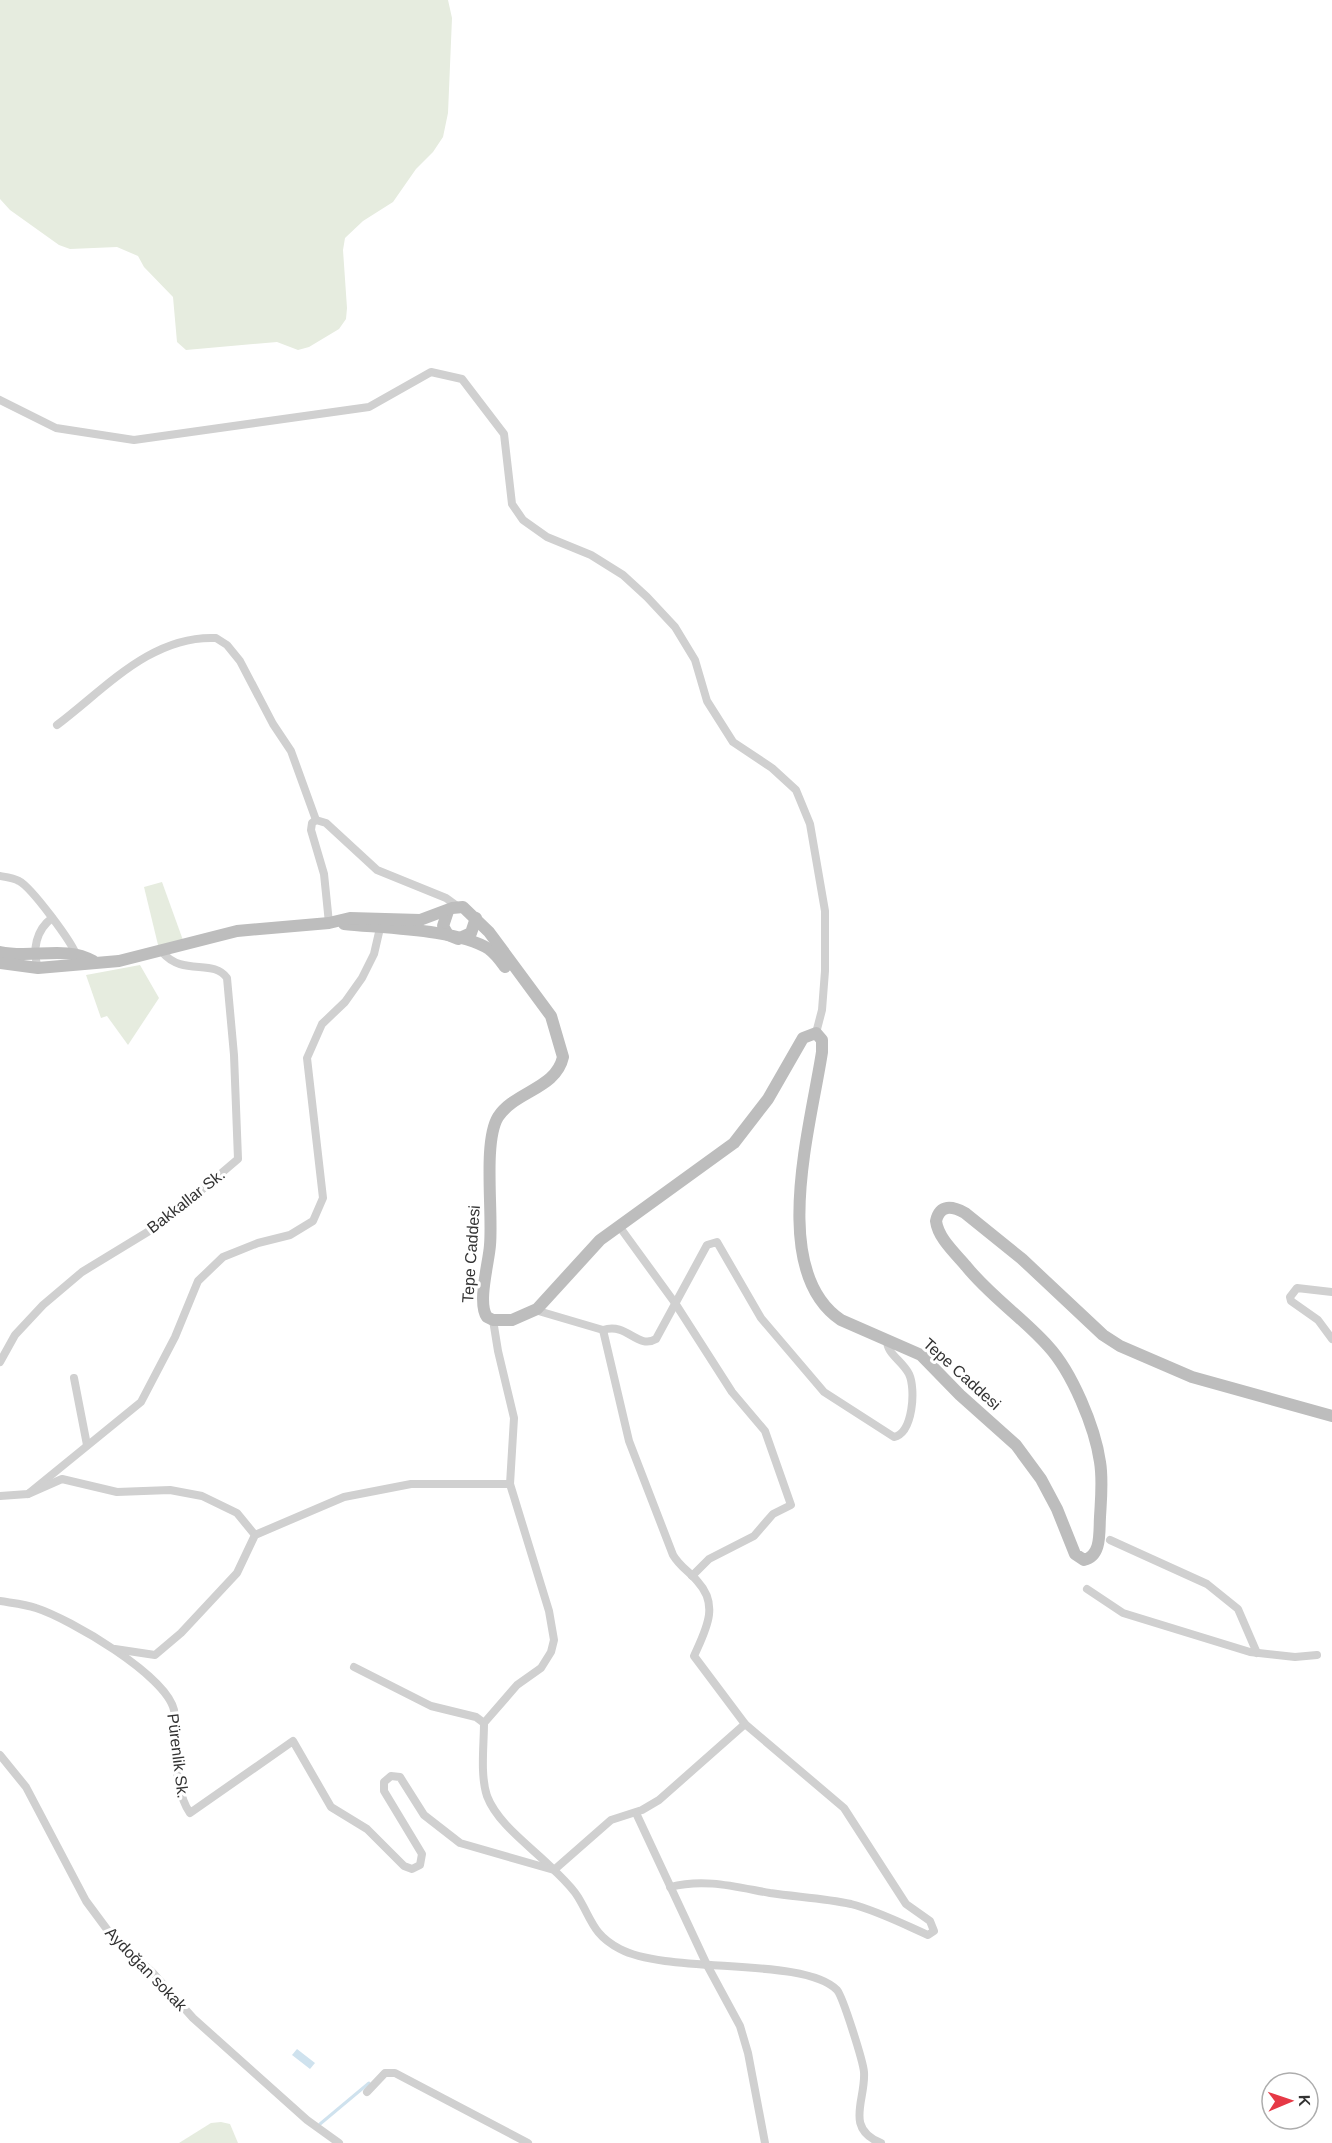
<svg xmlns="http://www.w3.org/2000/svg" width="1332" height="2143" font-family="Helvetica,sans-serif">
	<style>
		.green { fill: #e6ecdf }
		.water { fill: #cfe2ee }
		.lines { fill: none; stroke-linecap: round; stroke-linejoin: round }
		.stream { stroke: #cfe2ee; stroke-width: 3 }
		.street { stroke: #d0d0d0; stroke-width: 8 }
		.secondary { stroke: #bdbdbd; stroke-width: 12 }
		.labels { text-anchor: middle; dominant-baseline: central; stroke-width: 6; stroke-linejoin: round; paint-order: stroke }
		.street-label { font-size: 16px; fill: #333; stroke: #fff }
	</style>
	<rect width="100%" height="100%" fill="#fff"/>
	<!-- green -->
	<g class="green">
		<path d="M0 0H448L452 18 448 113 443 137 433 152 416 169 393 202 363 221 345 238 343 250 347 308 346 319 339 329 309 347 298 350 277 342 186 350 177 342 173 297 144 267 138 256 117 247 70 249 59 245 10 210 0 199Z"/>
		<path d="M162 882 184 943 159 949 144 887Z"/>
		<path d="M140 965 159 998 128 1045 107 1016 101 1018 86 975Z"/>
		<path d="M221 2122 230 2124 238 2143H179L211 2123Z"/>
	</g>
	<!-- water -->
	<path class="water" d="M297 2049 315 2063 310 2069 292 2055Z"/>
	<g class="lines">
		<!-- stream -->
		<path class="stream" d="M320 2124 369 2083"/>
		<!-- street -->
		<g class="street">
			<path d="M0 400 56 428 134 440 369 407 431 372 462 379 504 434 512 504 523 520 547 537 591 555 623 575 647 597 675 627 695 660 707 701 733 742 772 768 796 790 810 824 825 911V971L822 1010 816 1033"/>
			<path d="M57 725C105 689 151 635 216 638L227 645 240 661 273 724 291 751 316 820"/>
			<path d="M0 876C6 877 14 878 19 881 31 887 73 943 77 957"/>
			<path d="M329 923 324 874 311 830 312 823 316 820 326 823 377 870 446 898 457 906"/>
			<path d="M38 968C32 950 36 930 52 918"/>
			<path d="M619 1226 675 1303 732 1392 765 1431 791 1505 773 1514 754 1536 709 1559 692 1576"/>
			<path d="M1332 1292 1297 1288 1290 1297 1291 1301 1318 1320 1332 1339"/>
			<path d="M535 1310 603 1330C628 1322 637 1350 656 1339L707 1245 717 1242 761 1318 824 1392 894 1437C913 1433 916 1389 909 1374 902 1360 886 1354 887 1339"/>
			<path d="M493 1320 498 1351 514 1418 510 1484 549 1611 554 1640 551 1652 541 1668 517 1685 484 1723C484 1745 480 1775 487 1796 498 1825 533 1848 554 1870 562 1878 572 1887 578 1897 592 1920 593 1935 620 1949 669 1975 804 1956 837 1990 843 1997 863 2061 864 2072 866 2100 844 2128 881 2143"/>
			<path d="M603 1330 629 1441 673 1555C680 1567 690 1572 698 1582 720 1606 705 1631 694 1656L745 1724 844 1808 906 1904 930 1921 934 1931 928 1935C903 1924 878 1911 851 1904 824 1898 797 1897 770 1893 736 1887 705 1878 670 1887"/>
			<path d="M0 1362 15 1335 43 1305 82 1272 164 1222 238 1159 234 1055 227 978C213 958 183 977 162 952"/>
			<path d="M74 1378 87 1445"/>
			<path d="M28 1494 141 1402 175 1337 198 1281 223 1257 258 1243 290 1235 313 1221 323 1198 307 1058 322 1024 345 1002 362 978 374 954 380 928"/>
			<path d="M0 1496 28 1494 62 1479 117 1492 170 1490 202 1496 237 1513 255 1535"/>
			<path d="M1110 1540 1207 1584 1238 1609 1257 1653"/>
			<path d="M1087 1589 1123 1613 1250 1652 1295 1657 1317 1655"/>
			<path d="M0 1601C12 1603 25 1604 36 1608 70 1619 166 1675 174 1710 176 1720 173 1732 174 1742 176 1764 178 1797 190 1813L293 1741 331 1807 367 1829 404 1866 412 1869 420 1865 422 1854 384 1791V1782L391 1776 400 1777 424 1815 460 1843 554 1870 611 1820 642 1810 659 1800 745 1724"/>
			<path d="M115 1649 155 1655 181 1633 237 1573 255 1535 344 1497 411 1484H510"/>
			<path d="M354 1667 431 1706 476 1717 484 1723"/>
			<path d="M0 1755 26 1787 86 1901 109 1932 153 1973 193 2018 307 2120 339 2143"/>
			<path d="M636 1813 707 1965 740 2026 748 2053 765 2143"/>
			<path d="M367 2092 385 2073H395L528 2143"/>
		</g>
		<!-- secondary -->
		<g class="secondary">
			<path d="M448 911 443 926 448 935 458 939 471 933 476 918"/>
			<path d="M344 924C381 928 458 929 489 949 496 954 500 960 505 967"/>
			<path d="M0 952C30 959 66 945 93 961"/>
			<path d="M0 963 38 968 119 961 237 931 329 923 350 918 420 920 452 908 463 907 489 932 551 1016 563 1057C556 1089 515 1091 498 1117 483 1142 493 1212 490 1245 489 1262 477 1303 487 1317L493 1320H512L537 1309 600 1240 734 1143 768 1099 803 1038 816 1033 822 1040V1052C811 1125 768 1271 841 1320L921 1355 960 1395 1016 1445 1041 1479 1057 1509 1075 1554 1084 1560C1102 1556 1099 1532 1100 1517 1101 1499 1103 1480 1100 1462 1095 1427 1072 1372 1048 1346 1022 1317 990 1296 966 1266 955 1253 938 1238 936 1221 940 1204 952 1206 965 1213L1022 1259 1103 1335 1120 1346 1192 1377 1332 1416"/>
		</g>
	</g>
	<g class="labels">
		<!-- street labels -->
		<g class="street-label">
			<text transform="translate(186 1201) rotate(-38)">Bakkallar Sk.</text>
			<text transform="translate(471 1254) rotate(-86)">Tepe Caddesi</text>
			<text transform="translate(962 1374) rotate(42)">Tepe Caddesi</text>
			<text transform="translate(178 1756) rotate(83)">Pürenlik Sk.</text>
			<text transform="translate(146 1969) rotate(46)">Aydoğan sokak</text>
		</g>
	</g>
	<!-- north arrow -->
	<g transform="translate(1290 2101) rotate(88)"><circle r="28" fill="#ffffff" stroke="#adadad" stroke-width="1.5"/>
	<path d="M0-4.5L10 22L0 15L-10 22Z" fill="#e63946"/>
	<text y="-9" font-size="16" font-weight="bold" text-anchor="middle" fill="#333333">K</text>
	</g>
</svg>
